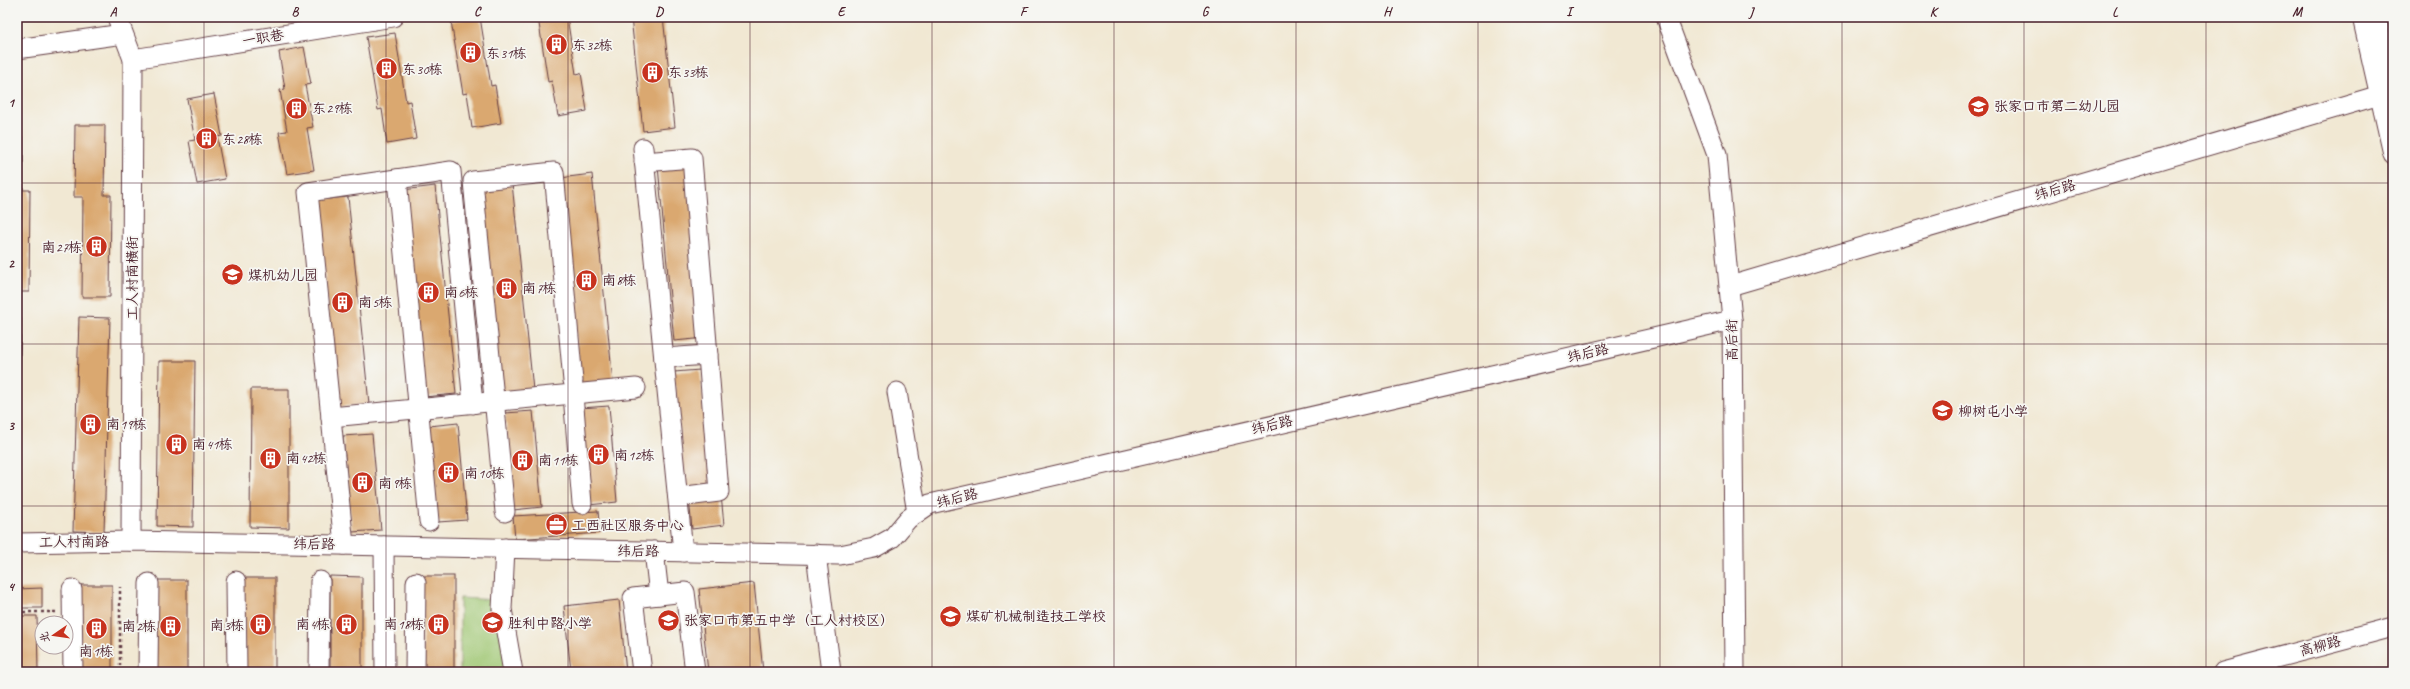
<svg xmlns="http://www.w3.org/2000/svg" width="2410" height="689" font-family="Caveat,'LXGW WenKai TC',sans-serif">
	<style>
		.park { fill: #9ec671; stroke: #74724e }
		.building { fill: #daa86f }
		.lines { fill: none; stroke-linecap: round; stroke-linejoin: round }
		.minor-casing { stroke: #633d44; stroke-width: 21 }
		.major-casing { stroke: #633d44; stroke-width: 24 }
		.path { stroke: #633d44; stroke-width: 2.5; stroke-dasharray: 3 3; stroke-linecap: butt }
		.minor { stroke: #fff; stroke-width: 19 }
		.major { stroke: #fff; stroke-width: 22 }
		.grid { fill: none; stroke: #4a1f2b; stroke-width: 1; stroke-opacity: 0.55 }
		.labels { text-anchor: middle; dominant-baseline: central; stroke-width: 3.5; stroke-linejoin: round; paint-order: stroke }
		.street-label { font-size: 14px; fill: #4a1f2b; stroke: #f6f6f2 }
		.poi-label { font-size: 14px; fill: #4a1f2b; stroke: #f6f6f2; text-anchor: start }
		.neatline { fill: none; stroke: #4a1f2b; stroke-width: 1.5 }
		.grid-label { font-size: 13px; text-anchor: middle; font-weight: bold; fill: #4a1f2b }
	</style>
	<rect width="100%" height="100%" fill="#f6f6f2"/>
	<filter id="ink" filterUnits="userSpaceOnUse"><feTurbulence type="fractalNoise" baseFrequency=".025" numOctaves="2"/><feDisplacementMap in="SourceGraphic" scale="8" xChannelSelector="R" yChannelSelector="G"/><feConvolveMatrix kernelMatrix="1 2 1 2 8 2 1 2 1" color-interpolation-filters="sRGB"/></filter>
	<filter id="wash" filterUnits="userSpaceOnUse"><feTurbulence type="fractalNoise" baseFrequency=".012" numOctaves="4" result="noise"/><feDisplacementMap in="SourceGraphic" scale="16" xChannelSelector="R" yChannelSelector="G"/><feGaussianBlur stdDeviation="0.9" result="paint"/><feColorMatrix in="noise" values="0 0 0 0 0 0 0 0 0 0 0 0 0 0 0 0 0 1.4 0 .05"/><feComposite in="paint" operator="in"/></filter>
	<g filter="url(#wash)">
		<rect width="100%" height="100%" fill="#f1e8d3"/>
		<!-- park -->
		<path class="park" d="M460 598 496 600 507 672H460Z"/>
		<g id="blocks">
			<!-- building -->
			<g class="building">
				<path d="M480 17 491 86 495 85 501 123 472 128 467 93 463 94 451 21Z"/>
				<path d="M538 17H567L576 74 581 73 587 111 558 116 552 81 548 82Z"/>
				<path d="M631 17H663L675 127 643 131Z"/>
				<path d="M395 33 406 102 410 101 416 139 387 144 382 109 378 110 366 37Z"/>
				<path d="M304 47 311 84 305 85 313 127 307 128 314 170 287 174 279 132 287 131 280 90 285 89 279 52Z"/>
				<path d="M214 94 222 136 217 137 225 179 197 184 189 141 195 140 187 99Z"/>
				<path d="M75 125H105L104 195H111L110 297H82L83 197H74Z"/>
				<path d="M17 137H23V190H30L29 292H17Z"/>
				<path d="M690 163 706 338 674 341 658 166Z"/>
				<path d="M592 174 613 382 581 385 560 178Z"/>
				<path d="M512 183 533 390 501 393 480 186Z"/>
				<path d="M435 186 456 394 424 397 403 190Z"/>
				<path d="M348 197 369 404 338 407 317 200Z"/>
				<path d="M79 317 110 318 104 532 73 531Z"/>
				<path d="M17 318H21L18 426H17Z"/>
				<path d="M159 361H195L193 527 157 526Z"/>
				<path d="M700 370 713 490 686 493 674 372Z"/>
				<path d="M251 389H289V528L250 527Z"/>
				<path d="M609 406 617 502 589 505 580 408Z"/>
				<path d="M533 411 542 507 513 510 505 413Z"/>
				<path d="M458 423 467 520 438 522 429 426Z"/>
				<path d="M372 434 381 530 352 532 343 436Z"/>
				<path d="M721 495 724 525 692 529 689 498Z"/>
				<path d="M598 511 600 533 515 539 513 516Z"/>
				<path d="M330 576 362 577V672H330Z"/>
				<rect x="423" y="576" width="31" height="96"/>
				<rect x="244" y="578" width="31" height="94"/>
				<path d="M156 580H187V672H155Z"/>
				<path d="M754 583 763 672H708L699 589Z"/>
				<rect x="80" y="585" width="32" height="87"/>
				<path d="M42 588V608H17V589Z"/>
				<path d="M619 600 626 672H571L564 606Z"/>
				<path d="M17 616H37L38 672H17Z"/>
			</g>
		</g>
	</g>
	<g filter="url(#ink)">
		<use href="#blocks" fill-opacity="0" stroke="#633d44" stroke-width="1"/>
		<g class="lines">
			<defs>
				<g id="minor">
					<path d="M117 17 133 59 131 541"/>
					<path d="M1666 17 1717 155 1732 320 1735 672"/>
					<path d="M2362 17 2393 154"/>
					<path d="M17 49 123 34"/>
					<path d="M133 59 393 17"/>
					<path d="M643 148 683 552"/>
					<path d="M644 162 692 158 719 492 678 497"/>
					<path d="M397 179 429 521"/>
					<path d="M1730 286 2380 95"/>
					<path d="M664 358 708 355"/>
					<path d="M897 392 917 513"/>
					<path d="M573 395 582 504"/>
					<path d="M331 417 636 388"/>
					<path d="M505 512 473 181 554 172 573 381"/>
					<path d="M17 543 131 541 840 555 874 548 892 538 908 519 930 504 1732 320"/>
					<path d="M344 545 308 192 451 171 473 404"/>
					<path d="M384 546 385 672"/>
					<path d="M505 548 502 609 513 672"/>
					<path d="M654 551 659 595"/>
					<path d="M816 554 831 672"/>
					<path d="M236 581 237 672"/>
					<path d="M72 589 73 672"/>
					<path d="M148 672 149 583"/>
					<path d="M319 672 320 581"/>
					<path d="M415 672 416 582"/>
					<path d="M642 672 633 598 685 592 695 672"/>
					<path d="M2223 672 2393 627"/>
				</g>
				<path id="major" d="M2375 17 2393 95"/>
			</defs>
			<!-- minor casing -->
			<use href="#minor" class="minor-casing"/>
			<!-- major casing -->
			<use href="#major" class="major-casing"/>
			<!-- path -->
			<g class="path">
				<path d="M17 612H56"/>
				<path d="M120 672V587"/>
			</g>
			<!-- minor -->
			<use href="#minor" class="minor"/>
			<!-- major -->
			<use href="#major" class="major"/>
		</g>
	</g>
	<!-- grid -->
	<path class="grid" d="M204 17V672M386 17V672M568 17V672M750 17V672M932 17V672M1114 17V672M1296 17V672M1478 17V672M1660 17V672M1842 17V672M2024 17V672M2206 17V672M17 183H2393M17 344H2393M17 506H2393"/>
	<!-- icons -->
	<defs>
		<symbol id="building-disc" viewBox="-11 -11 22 22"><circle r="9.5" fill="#c8321e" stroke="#f6f6f2"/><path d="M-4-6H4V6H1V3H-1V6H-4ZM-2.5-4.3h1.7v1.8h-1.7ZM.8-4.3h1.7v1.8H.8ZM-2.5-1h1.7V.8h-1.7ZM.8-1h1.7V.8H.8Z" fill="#fff"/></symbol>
		<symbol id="school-disc" viewBox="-11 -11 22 22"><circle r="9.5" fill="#c8321e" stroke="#f6f6f2"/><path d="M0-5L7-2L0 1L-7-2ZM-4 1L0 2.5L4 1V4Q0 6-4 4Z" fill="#fff"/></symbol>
		<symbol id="office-disc" viewBox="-11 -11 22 22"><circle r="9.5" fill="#c8321e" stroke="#f6f6f2"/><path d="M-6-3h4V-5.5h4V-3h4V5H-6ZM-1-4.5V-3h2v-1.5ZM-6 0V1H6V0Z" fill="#fff"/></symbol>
	</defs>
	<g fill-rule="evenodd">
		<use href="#building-disc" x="544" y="32" width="25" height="25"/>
		<use href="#building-disc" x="458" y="40" width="25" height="25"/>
		<use href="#building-disc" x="374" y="56" width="25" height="25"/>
		<use href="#building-disc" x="640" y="60" width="25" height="25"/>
		<use href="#school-disc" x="1966" y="94" width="25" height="25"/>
		<use href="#building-disc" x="284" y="96" width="25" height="25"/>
		<use href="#building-disc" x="194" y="126" width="25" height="25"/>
		<use href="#building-disc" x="84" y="234" width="25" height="25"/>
		<use href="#school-disc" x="220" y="262" width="25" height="25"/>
		<use href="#building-disc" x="574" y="268" width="25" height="25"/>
		<use href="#building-disc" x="494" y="276" width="25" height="25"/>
		<use href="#building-disc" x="416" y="280" width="25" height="25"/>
		<use href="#building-disc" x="330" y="290" width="25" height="25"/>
		<use href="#school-disc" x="1930" y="398" width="25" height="25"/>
		<use href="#building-disc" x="78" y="412" width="25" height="25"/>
		<use href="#building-disc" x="164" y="432" width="25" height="25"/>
		<use href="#building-disc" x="586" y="442" width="25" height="25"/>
		<use href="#building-disc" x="258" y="446" width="25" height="25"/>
		<use href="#building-disc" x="510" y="448" width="25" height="25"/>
		<use href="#building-disc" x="436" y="460" width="25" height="25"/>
		<use href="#building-disc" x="350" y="470" width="25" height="25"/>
		<use href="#office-disc" x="544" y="512" width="25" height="25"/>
		<use href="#school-disc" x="938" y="604" width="25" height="25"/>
		<use href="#school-disc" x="656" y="608" width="25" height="25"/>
		<use href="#school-disc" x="480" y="610" width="25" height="25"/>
		<use href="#building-disc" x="334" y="612" width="25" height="25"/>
		<use href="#building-disc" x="426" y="612" width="25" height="25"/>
		<use href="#building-disc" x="248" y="612" width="25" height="25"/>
		<use href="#building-disc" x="158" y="614" width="25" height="25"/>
		<use href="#building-disc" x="84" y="616" width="25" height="25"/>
	</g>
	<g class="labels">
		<!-- street labels -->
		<g class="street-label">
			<text transform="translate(263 38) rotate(-9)">一职巷</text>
			<text transform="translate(2055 190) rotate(-16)">纬后路</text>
			<text transform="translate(132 278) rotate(-90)">工人村南横街</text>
			<text transform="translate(1732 340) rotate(-91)">高后街</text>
			<text transform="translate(1588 353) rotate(-13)">纬后路</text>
			<text transform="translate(1272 425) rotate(-13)">纬后路</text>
			<text transform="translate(957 498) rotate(-14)">纬后路</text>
			<text transform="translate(74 542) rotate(-1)">工人村南路</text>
			<text transform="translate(314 544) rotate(1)">纬后路</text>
			<text transform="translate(638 551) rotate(1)">纬后路</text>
			<text transform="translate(2320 646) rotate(-15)">高柳路</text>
		</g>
		<!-- poi labels -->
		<g class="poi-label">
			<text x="572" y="45">东32栋</text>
			<text x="486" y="53">东31栋</text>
			<text x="402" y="69">东30栋</text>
			<text x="668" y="72">东33栋</text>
			<text x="1994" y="106">张家口市第二幼儿园</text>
			<text x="312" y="108">东29栋</text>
			<text x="222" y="139">东28栋</text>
			<text x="82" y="247" text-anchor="end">南27栋</text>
			<text x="248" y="275">煤机幼儿园</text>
			<text x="602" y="280">南8栋</text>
			<text x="522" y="288">南7栋</text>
			<text x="444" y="292">南6栋</text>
			<text x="358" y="302">南5栋</text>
			<text x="1958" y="411">柳树屯小学</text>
			<text x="106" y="424">南19栋</text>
			<text x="192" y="444">南41栋</text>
			<text x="614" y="455">南12栋</text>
			<text x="286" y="458">南42栋</text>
			<text x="538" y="460">南11栋</text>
			<text x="464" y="473">南10栋</text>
			<text x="378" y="483">南9栋</text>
			<text x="572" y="525">工西社区服务中心</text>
			<text x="966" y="616">煤矿机械制造技工学校</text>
			<text x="684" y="620">张家口市第五中学（工人村校区）</text>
			<text x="508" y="623">胜利中路小学</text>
			<text x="330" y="624" text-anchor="end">南4栋</text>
			<text x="424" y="624" text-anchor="end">南18栋</text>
			<text x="244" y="625" text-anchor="end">南3栋</text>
			<text x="156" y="626" text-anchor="end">南2栋</text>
			<text x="96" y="651" text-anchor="middle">南1栋</text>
		</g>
	</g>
	<!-- margin -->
	<rect width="2410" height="689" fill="none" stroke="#f6f6f2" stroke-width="44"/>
	<!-- north arrow -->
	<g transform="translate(54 635) rotate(257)"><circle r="19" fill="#f6f6f2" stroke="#b1a0a2"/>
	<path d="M0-3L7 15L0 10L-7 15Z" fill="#c8321e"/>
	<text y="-6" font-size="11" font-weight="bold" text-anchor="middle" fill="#4a1f2b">北</text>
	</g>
	<rect x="22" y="22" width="2366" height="645" class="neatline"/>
	<g class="grid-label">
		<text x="113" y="16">A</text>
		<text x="295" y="16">B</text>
		<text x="477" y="16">C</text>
		<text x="659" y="16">D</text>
		<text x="841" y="16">E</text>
		<text x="1023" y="16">F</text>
		<text x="1205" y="16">G</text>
		<text x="1387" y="16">H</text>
		<text x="1569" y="16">I</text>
		<text x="1751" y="16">J</text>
		<text x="1933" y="16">K</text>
		<text x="2115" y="16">L</text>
		<text x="2297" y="16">M</text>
		<text x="11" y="107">1</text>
		<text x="11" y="268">2</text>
		<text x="11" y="430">3</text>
		<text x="11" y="591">4</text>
	</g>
</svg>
